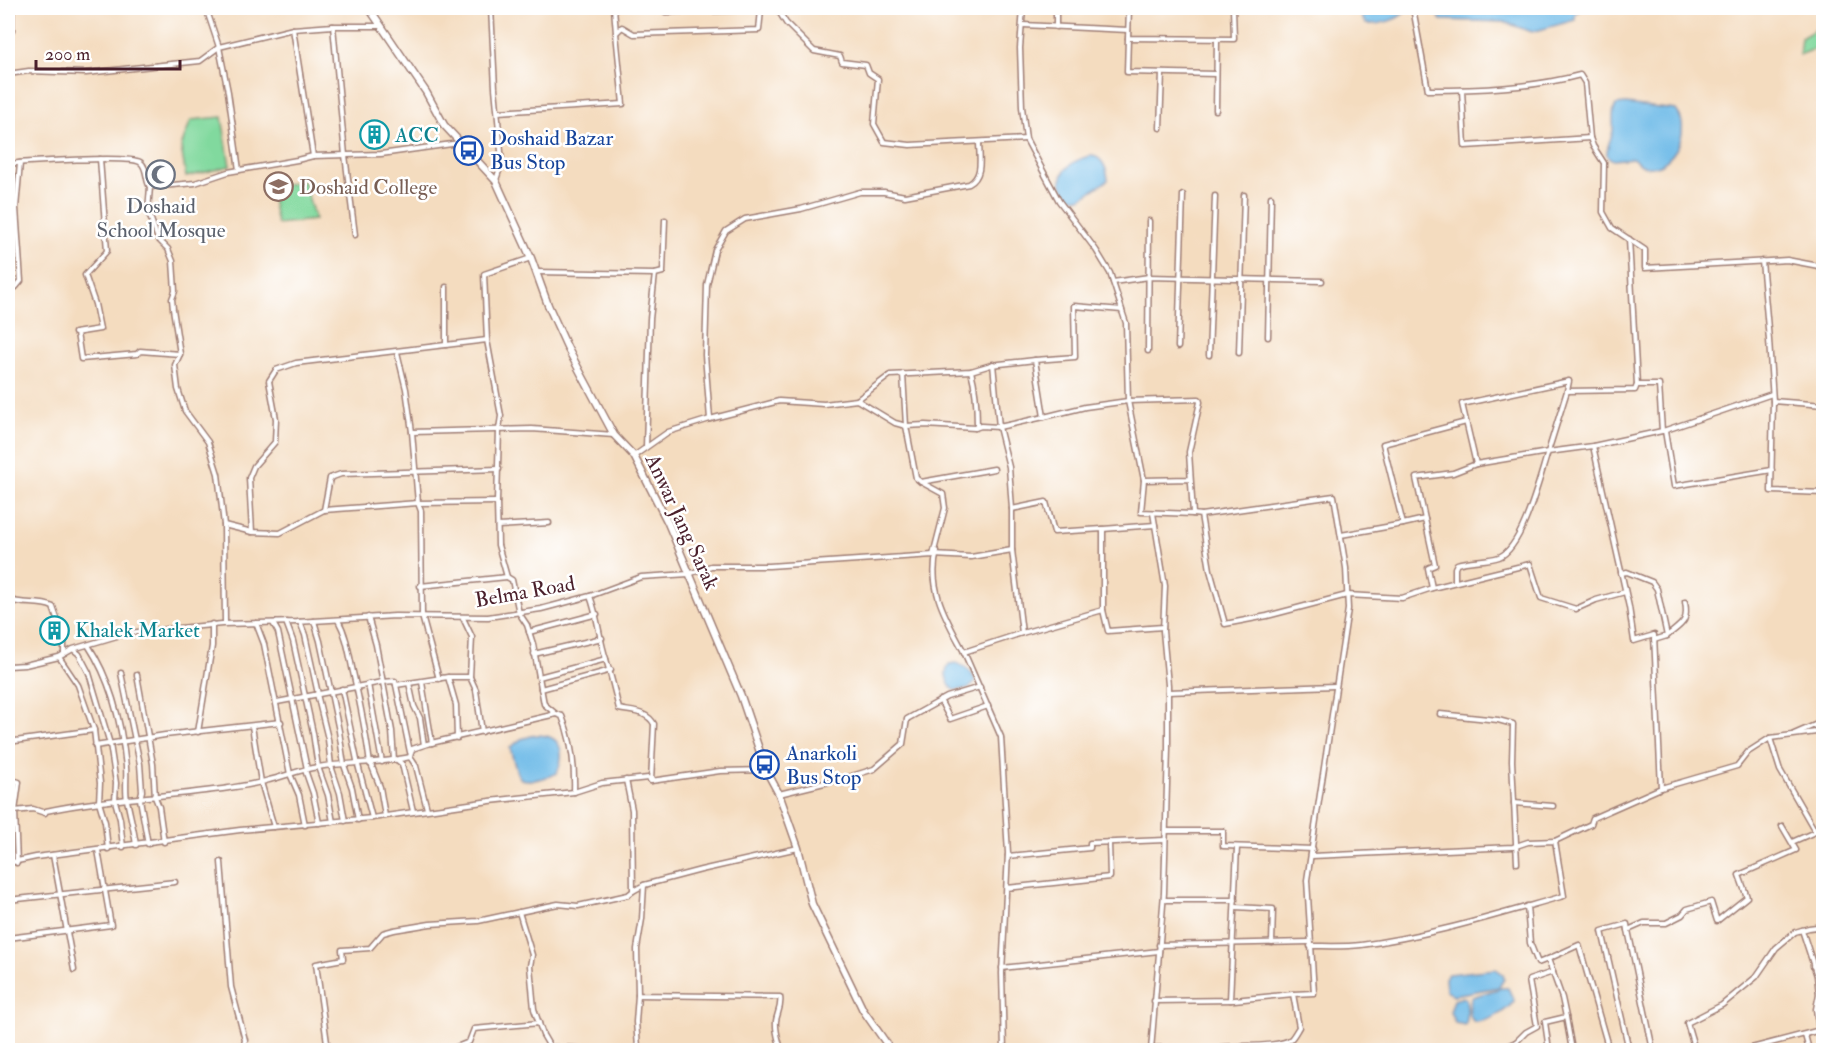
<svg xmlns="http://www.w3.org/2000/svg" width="1831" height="1058" font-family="'IM FELL Double Pica',serif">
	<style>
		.green { fill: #81d99e; stroke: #667c64; stroke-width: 1.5 }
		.water { fill: #6fbbe8; stroke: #5c6d8a; stroke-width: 1.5 }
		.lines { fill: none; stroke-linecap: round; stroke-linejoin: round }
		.minor-casing { stroke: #9f7e75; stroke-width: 7 }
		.secondary-casing { stroke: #9f7e75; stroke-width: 9 }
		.minor { stroke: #fff; stroke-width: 4 }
		.secondary { stroke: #fff; stroke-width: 6 }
		.labels { text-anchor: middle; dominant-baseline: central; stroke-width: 5; stroke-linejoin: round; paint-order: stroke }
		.culture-label { font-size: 21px; fill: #0d838f; stroke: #fff; text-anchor: start }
		.transit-label { font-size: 21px; fill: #164399; stroke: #fff; text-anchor: start }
		.education-label { font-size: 21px; fill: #785e54; stroke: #fff; text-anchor: start }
		.worship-label { font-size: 21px; fill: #5b616d; stroke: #fff }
		.street-label { font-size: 21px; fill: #4a1f2b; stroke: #fff }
	</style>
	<rect width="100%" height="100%" fill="#fff"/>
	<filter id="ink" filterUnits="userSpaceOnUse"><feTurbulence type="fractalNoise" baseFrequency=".0167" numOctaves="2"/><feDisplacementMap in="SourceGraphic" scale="12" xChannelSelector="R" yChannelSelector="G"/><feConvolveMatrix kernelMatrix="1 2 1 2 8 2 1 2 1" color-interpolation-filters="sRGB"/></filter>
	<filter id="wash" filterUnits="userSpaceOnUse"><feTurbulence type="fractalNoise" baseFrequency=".008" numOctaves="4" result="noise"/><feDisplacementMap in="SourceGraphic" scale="24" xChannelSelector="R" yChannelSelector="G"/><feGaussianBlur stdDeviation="1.35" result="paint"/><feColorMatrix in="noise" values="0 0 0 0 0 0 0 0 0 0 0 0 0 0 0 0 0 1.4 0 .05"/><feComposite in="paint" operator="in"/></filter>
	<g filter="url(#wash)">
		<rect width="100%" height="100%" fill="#f4dcbf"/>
		<!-- green -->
		<g class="green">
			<path d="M1823 25V46L1799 55 1801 38Z"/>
			<path d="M222 117 230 166 186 177 181 147 191 120Z"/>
			<path d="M304 181 315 220 277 224 271 194 281 185Z"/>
		</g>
		<!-- water -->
		<g class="water">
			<path d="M1361 8H1408C1401 20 1380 25 1366 24L1362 18Z"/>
			<path d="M1441 8H1575L1579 11 1575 14V20L1532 32 1504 22 1441 20 1439 17Z"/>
			<path d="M1626 104 1676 110C1698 136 1658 188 1633 158L1613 160 1607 156C1606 147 1611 140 1613 131 1614 122 1611 113 1616 105Z"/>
			<path d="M1090 156C1102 155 1107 169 1108 180L1081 198 1071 197C1049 180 1069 160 1090 156Z"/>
			<path d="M956 663C966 667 974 672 975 683L968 689 954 690C946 682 943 674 949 664Z"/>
			<path d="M535 735C561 734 566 751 557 773 546 778 533 782 521 779L517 773 510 748 521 739Z"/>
			<path d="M1496 969 1503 974 1504 979 1499 987 1454 995 1446 991 1445 978 1448 974Z"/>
			<path d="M1501 988H1508L1514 1001C1506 1012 1488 1022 1474 1022 1467 1015 1469 1005 1472 997Z"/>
			<path d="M1463 997 1466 999C1467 1006 1469 1019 1465 1025L1455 1023 1450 1012 1454 1000Z"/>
		</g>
	</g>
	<g filter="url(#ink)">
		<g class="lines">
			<defs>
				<g id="minor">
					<path d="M206 8 219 47 228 92 239 170"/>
					<path d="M491 8 495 88 502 162 496 180"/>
					<path d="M614 8 616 33"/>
					<path d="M662 8 665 12 761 10"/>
					<path d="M1129 8 1128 38 1234 39 1233 8"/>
					<path d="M1413 8 1428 90C1477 90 1532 88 1580 75L1585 83 1590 138 1593 146 1604 163 1603 212 1612 228 1645 250V268L1787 260 1824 267"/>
					<path d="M1023 25 1128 30"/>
					<path d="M333 26 345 155 355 235"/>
					<path d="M1056 27V8"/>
					<path d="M293 29 313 156"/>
					<path d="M8 35H10L12 30V8"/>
					<path d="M1128 38 1127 72 1216 74"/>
					<path d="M8 74 29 71 86 73 200 61 219 47 293 29 333 26H381"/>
					<path d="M1462 90 1465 146 1590 138"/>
					<path d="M1216 110 1217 39"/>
					<path d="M498 112 623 104 616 33 622 27 634 34 759 30 761 10H778L786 23 814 51 840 56 842 62 866 65 869 73 878 79 874 124 884 142 910 145 1026 139"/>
					<path d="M1160 128 1162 73"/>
					<path d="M8 164C26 162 129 155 140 162 148 167 145 181 150 187"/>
					<path d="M150 187 148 211 158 239 168 249 173 261 175 291 172 299 173 309 180 354 175 365 178 389 185 411 208 442 218 474 224 525 225 623"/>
					<path d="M150 187 195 183 228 172 297 160 313 156 381 154 459 143"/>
					<path d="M531 258 484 274 487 340 501 416 499 429 497 502 498 545 507 577 512 580 519 613 527 625 533 644 544 704 556 714 562 716C572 741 575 765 574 792"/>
					<path d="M1762 261 1769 340 1773 401"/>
					<path d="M536 272 655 274"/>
					<path d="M1113 282 1149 277 1322 281"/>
					<path d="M446 287V345"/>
					<path d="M8 291 16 287 21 281 16 208 20 163"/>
					<path d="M75 333 100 329 95 304 85 275 107 251 100 159"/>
					<path d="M77 333 81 359 137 354 140 351 180 354"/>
					<path d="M1268 337 1271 197"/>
					<path d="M1178 347 1183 195"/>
					<path d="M1148 351 1149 221"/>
					<path d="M397 352 406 389 412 432 418 503 421 511 422 616 439 679"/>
					<path d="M1239 353 1244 195"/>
					<path d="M1209 355 1215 196"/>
					<path d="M993 364 999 427 1009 467 1012 509V550L1022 633"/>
					<path d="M903 374 906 426 916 478 921 482 994 469"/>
					<path d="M857 400 890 375 971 371 991 365 1035 360"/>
					<path d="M1824 405 1773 401 1771 491 1824 493"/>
					<path d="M1044 417 1085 407 1128 401 1126 323 1122 311"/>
					<path d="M710 419 705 355 707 285 715 250 726 231 745 219 801 209 860 192H884L905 196 969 184C984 176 979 157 979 142"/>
					<path d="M975 428 981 426 999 427 1044 417 1035 360 1075 357 1074 306 1122 310 1110 273 1096 250 1059 201 1026 139 1022 107 1020 48 1023 8"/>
					<path d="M1663 431 1772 394"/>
					<path d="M1665 431 1674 486 1772 470"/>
					<path d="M412 432 532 429 614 435"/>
					<path d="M646 447 650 319 655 274 663 272 665 220"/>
					<path d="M634 456 668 432 710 419 779 401 824 404 857 400 895 423 906 426 925 425 975 428 977 426C977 407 976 389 971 371"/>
					<path d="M1476 464 1462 404 1569 381 1567 391"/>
					<path d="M1189 479 1144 480 1128 401 1199 399 1200 402 1189 452 1193 514 1201 515 1210 570 1225 624 1267 616 1347 595 1402 598 1432 588 1428 568 1435 565 1416 478 1453 473 1476 464 1548 452 1567 391 1635 390 1637 385 1629 239"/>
					<path d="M1144 480 1141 512 1193 514"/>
					<path d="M921 482 943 494 945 508 933 555 937 551C927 589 947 620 964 652"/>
					<path d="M324 510 330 478 341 474 499 469"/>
					<path d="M1201 515 1334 496 1346 568 1348 609 1307 880 1314 993 1293 994 1299 1027C1297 1030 1294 1036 1291 1039 1280 1048 1232 1045 1215 1048V1050"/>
					<path d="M1425 519 1403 524 1383 444 1466 422"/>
					<path d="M224 525 252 532 249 478 254 466 275 442 276 419 269 381 276 370 296 363 487 340"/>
					<path d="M498 526 549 523"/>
					<path d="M1103 529 1155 525"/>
					<path d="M252 532 280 533 324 510 418 503 497 502"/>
					<path d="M1341 535 1403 524"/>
					<path d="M1621 573 1627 572 1652 582 1657 589 1667 636 1654 640"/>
					<path d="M1455 582V568L1457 564C1470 560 1488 561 1499 557 1523 548 1540 476 1548 452L1593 446 1662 431 1659 385H1637"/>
					<path d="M420 586 507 577"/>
					<path d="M1432 588 1530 564 1541 598 1576 609 1596 600 1625 592"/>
					<path d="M590 596C598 617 599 638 606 659 611 676 615 692 619 709 632 712 647 711 654 724L651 781"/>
					<path d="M8 599C22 606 39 600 53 607L64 638V654"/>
					<path d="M1103 610 1108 631 1163 627"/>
					<path d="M368 617 376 645 392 731 394 760"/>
					<path d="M463 618 472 637 470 677 476 690 482 732"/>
					<path d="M338 620C347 636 349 654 353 672 360 703 366 733 370 764"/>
					<path d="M314 621 320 641 339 731 344 765 352 788 358 820"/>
					<path d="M286 622 293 641 313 733 318 767 328 795 333 822"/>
					<path d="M300 622 305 635 318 694"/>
					<path d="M256 623 264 644 290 774 299 795 305 825"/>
					<path d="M273 623 278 632 307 769"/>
					<path d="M529 632 597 614"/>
					<path d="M1667 636C1681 624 1689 623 1685 602"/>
					<path d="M88 645C111 680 122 726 126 767 127 778 125 789 127 800 130 815 134 830 136 845"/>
					<path d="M74 650 79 654 89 673 110 744 116 783 115 801 120 819 123 847"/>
					<path d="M534 654 602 638"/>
					<path d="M59 657 78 685 94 730 100 783 99 802 105 822 108 849"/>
					<path d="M8 666 25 665 59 657 73 649 127 633 222 624 297 622 395 616 488 617 541 609 590 596 641 577 689 574 711 566H769L933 555 971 557 1012 550"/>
					<path d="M121 673 140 764 142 791 140 799 148 844"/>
					<path d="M137 675 153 764 155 797 159 807 164 842"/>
					<path d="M448 677 456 705 457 738"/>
					<path d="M539 677 606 659"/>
					<path d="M422 682 432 743"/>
					<path d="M409 683 414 706 420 718 424 745"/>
					<path d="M368 684 382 762"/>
					<path d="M396 685 410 752"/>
					<path d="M1824 686 1822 687 1824 693"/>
					<path d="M342 689 358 765 372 818"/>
					<path d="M541 689 611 670"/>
					<path d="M1168 692 1335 686"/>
					<path d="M317 694 328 739 331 766 340 793 345 821"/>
					<path d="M940 700 950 719 988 706"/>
					<path d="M277 702 382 682 395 681 396 685 448 677H470"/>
					<path d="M1440 714 1498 720 1513 724 1512 761 1517 863"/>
					<path d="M252 726 261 782 274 827"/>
					<path d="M198 732 212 646V624"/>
					<path d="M1794 734 1824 721"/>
					<path d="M1770 738 1780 770 1815 831"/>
					<path d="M8 742 94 730"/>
					<path d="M95 746 165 735 281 722"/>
					<path d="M410 757 416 766 427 809"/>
					<path d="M397 760 402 764 413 811"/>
					<path d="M371 764 380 787 385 816"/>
					<path d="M8 768 9 779 19 782 15 811"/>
					<path d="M305 770 313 793 319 823"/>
					<path d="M1661 788 1737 766 1748 752 1770 738 1824 731"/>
					<path d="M779 794 849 777 874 769 903 744 907 719 947 697 980 687"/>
					<path d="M1514 803 1553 806"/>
					<path d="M1166 831H1223V846L1313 849"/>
					<path d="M1555 841 1591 824 1593 818 1661 788 1654 635 1634 641 1629 607 1593 446"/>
					<path d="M1792 842 1824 828"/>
					<path d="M53 855 74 970"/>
					<path d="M1008 856 1090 848V843L1165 840"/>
					<path d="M221 862 231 987 245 1040 243 1050"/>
					<path d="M8 863 36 857 240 830 372 818 490 801 574 792 602 783 648 778 651 781 720 771 765 770"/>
					<path d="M17 863 15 811 33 809 45 813 46 811C106 798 168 797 229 788 242 786 256 784 269 780 285 776 302 769 318 767 349 762 379 764 410 757L412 749 427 744 556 714"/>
					<path d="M644 885 642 919 637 949 638 995 780 997C782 1006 777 1013 776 1021 775 1032 779 1040 781 1050"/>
					<path d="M1007 888 1110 877 1109 842"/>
					<path d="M633 891 644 885 701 870 798 848"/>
					<path d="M8 900 175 882"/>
					<path d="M1164 900H1235"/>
					<path d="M1527 906 1530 943 1538 963 1548 959 1562 998 1566 1017 1545 1022 1549 1050"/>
					<path d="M1235 907 1273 909 1272 943"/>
					<path d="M519 912 532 955 530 966 534 1009 543 1035 550 1047 609 1050"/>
					<path d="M1628 930 1627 924 1602 931 1629 1050"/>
					<path d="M1802 930 1817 976 1819 994 1816 1009 1819 1031"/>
					<path d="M8 938 111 925 98 850"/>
					<path d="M1159 945 1309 942"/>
					<path d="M1310 946C1326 946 1344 947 1361 945 1430 936 1496 915 1564 896L1555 841 1528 842 1513 847 1312 856"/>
					<path d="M1548 959 1579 945 1609 1050"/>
					<path d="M1813 966 1824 964"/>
					<path d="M1002 968 1159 951"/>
					<path d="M1230 1000 1237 847"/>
					<path d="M1154 1001 1234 1000 1293 994"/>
					<path d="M1566 1017 1572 1050"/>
					<path d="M1805 1035 1809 1050"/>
					<path d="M1516 1042 1526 1032 1537 1026 1529 980 1553 972"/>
					<path d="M1151 1048H1215"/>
					<path d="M328 1050 316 964 343 959 342 950 370 948 383 933 394 930 430 924 478 921 543 907 558 904 578 906 628 895 633 891 632 810 626 780"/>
					<path d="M449 1050 469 1042 474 1029 539 1023"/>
					<path d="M628 1050 638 1047 636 1022 638 995"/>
					<path d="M1004 1050 1002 973 1008 853 1001 737 964 652 1022 633 1103 610V529L1054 532 1046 502 1012 509"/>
					<path d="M1151 1050 1164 893 1168 748V685L1163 631 1165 586 1153 513"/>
					<path d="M1498 1050 1516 1042 1517 1050"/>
					<path d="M1653 1050 1628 930 1644 923H1666L1682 915 1687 909 1711 902 1717 921 1747 897 1739 875 1796 850 1782 826"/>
					<path d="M1695 1050 1687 1023 1722 1005 1756 977 1776 948 1795 932 1809 928 1824 926"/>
					<path d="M1744 1050 1824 1029"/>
				</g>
				<path id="secondary" d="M369 8 426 92 444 125 496 181 531 258 548 305 568 349 614 435 634 456 668 523 741 696 766 770 779 794 798 848 812 904 863 1010 891 1050"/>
			</defs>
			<!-- minor casing -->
			<use href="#minor" class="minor-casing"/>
			<!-- secondary casing -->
			<use href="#secondary" class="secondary-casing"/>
			<!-- minor -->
			<use href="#minor" class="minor"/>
			<!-- secondary -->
			<use href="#secondary" class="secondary"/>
		</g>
	</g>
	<!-- icons -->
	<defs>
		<symbol id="building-ring" viewBox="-11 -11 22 22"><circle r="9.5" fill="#fff" stroke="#0f9aa8" stroke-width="1.5"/><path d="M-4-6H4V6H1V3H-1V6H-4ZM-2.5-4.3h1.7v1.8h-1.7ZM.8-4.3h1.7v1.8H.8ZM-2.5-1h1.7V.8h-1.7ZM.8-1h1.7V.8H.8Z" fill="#0f9aa8"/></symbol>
		<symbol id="bus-ring" viewBox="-11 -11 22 22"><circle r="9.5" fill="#fff" stroke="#1a4fb4" stroke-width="1.5"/><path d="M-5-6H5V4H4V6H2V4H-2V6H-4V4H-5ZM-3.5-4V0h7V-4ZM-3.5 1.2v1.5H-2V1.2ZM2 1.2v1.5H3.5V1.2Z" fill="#1a4fb4"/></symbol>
		<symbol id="mosque-ring" viewBox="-11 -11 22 22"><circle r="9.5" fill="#fff" stroke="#6b7280" stroke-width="1.5"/><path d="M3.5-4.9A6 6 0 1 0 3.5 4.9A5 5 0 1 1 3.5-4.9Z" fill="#6b7280"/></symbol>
		<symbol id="university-ring" viewBox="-11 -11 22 22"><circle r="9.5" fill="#fff" stroke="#8d6e63" stroke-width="1.5"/><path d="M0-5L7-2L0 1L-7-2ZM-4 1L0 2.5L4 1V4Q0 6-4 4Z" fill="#8d6e63"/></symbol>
	</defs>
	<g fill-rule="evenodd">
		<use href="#building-ring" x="358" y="118" width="33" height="33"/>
		<use href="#bus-ring" x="452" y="134" width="33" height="33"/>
		<use href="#mosque-ring" x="144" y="158" width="33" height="33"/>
		<use href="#university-ring" x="262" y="170" width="33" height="33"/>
		<use href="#building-ring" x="38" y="614" width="33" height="33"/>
		<use href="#bus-ring" x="748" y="748" width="33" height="33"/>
	</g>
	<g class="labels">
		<!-- culture labels -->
		<g class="culture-label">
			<text x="395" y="135">ACC</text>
			<text x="75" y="630">Khalek Market</text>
		</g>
		<!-- transit labels -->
		<g class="transit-label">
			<text x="490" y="138">Doshaid Bazar<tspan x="490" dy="24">Bus Stop</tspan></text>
			<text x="786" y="753">Anarkoli<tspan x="786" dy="24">Bus Stop</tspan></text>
		</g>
		<!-- education labels -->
		<g class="education-label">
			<text x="299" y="187">Doshaid College</text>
		</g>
		<!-- worship labels -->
		<g class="worship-label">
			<text x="161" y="206">Doshaid<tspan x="161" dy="24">School Mosque</tspan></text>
		</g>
		<!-- street labels -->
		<g class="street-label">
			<text transform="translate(682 522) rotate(65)">Anwar Jang Sarak</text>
			<text transform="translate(525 592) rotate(-10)">Belma Road</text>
		</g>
	</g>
	<!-- margin -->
	<rect width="1831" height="1058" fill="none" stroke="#fff" stroke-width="30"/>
	<!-- scale -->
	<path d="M36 60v9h144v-9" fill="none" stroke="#4a1f2b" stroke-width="3"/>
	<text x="45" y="60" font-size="18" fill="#4a1f2b" stroke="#ffffff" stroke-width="4.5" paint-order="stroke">200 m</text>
</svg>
